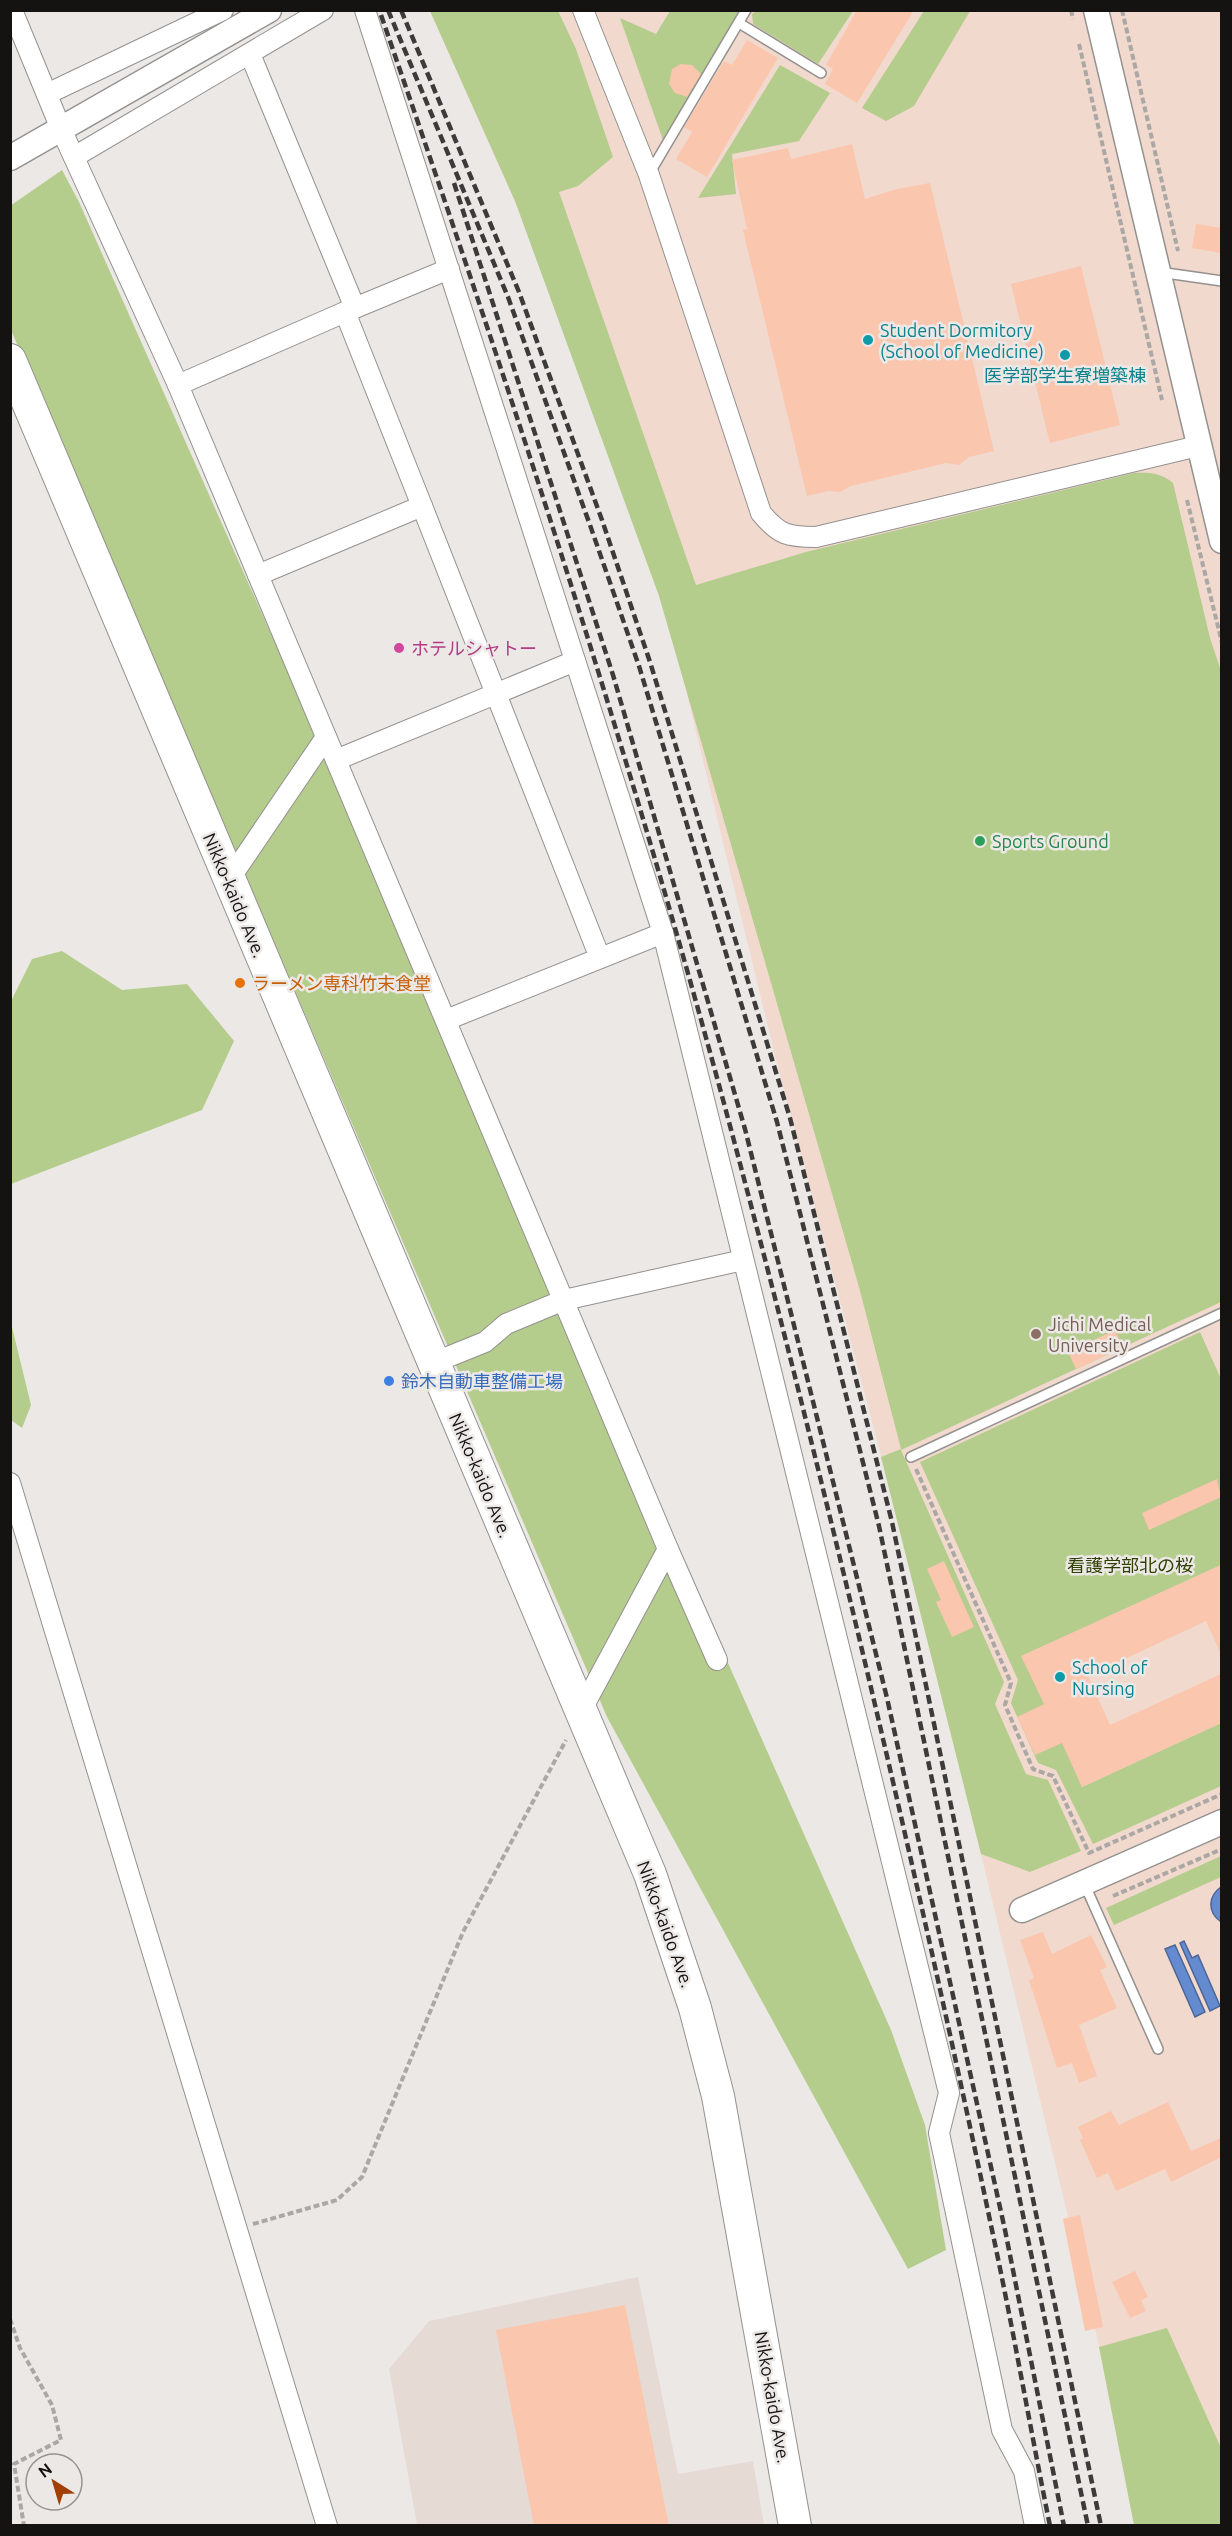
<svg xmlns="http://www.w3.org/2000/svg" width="1232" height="2536" font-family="Ubuntu,'Noto Sans JP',sans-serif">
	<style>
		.built { fill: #e6dad5 }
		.education { fill: #f1d9ce }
		.green { fill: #b4cc8c }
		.water { fill: #648acf; stroke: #4c6696; stroke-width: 1.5 }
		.building { fill: #fac6ae }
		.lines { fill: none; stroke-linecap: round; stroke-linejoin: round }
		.service-casing { stroke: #94918f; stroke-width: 12 }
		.minor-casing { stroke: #94918f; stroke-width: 22 }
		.tertiary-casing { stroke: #94918f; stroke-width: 27 }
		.trunk-casing { stroke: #94918f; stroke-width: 34 }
		.path { stroke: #aaa7a5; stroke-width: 4; stroke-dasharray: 6 3; stroke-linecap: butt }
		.service { stroke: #fff; stroke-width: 9 }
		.minor { stroke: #fff; stroke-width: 20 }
		.tertiary { stroke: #fff; stroke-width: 24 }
		.trunk { stroke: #fff; stroke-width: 32 }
		.rail { stroke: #3d3b3a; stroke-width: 4.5; stroke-dasharray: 9 4.5; stroke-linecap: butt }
		.culture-dot { fill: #0f9aa8; stroke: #ece8e6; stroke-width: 2 }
		.hotel-dot { fill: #d1479c; stroke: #ece8e6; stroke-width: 2 }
		.leisure-dot { fill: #2e9e5b; stroke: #ece8e6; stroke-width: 2 }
		.food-dot { fill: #e8710a; stroke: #ece8e6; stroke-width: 2 }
		.education-dot { fill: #8d6e63; stroke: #ece8e6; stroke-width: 2 }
		.shop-dot { fill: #3f7fe0; stroke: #ece8e6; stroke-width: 2 }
		.labels { text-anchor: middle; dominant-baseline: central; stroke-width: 5; stroke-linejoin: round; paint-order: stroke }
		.culture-label { font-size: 18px; fill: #0d838f; stroke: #ece8e6; text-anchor: start }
		.hotel-label { font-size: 18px; fill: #b23c85; stroke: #ece8e6; text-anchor: start }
		.leisure-label { font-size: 18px; fill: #27864d; stroke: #ece8e6; text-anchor: start }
		.street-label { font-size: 18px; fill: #141312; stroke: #ece8e6 }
		.food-label { font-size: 18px; fill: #c56008; stroke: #ece8e6; text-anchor: start }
		.education-label { font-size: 18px; fill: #785e54; stroke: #ece8e6; text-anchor: start }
		.shop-label { font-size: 18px; fill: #366cbe; stroke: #ece8e6; text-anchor: start }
		.park-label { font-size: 18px; fill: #2f4102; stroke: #ece8e6 }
	</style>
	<rect width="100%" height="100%" fill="#ece8e6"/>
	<!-- built -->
	<path class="built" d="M638 2277 678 2474 753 2461 764 2525H417L389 2369 429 2321Z"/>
	<!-- education -->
	<path class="education" d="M430 11H1221V2525H1142L981 1854 898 1520 775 1056 630 460Z"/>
	<!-- green -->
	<g class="green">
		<path d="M758 10H853V11L818 64 753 24 752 14Z"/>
		<path d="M430 11H558L576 49 613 157 578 186 559 192 696 585 806 552 1134 473C1148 472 1162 473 1173 483L1210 638 1221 671V1302L901 1450 1004 1682 995 1704 1026 1774 1048 1780 1081 1851 1030 1872 981 1854 881 1457 901 1449 859 1287 659 596 515 201Z"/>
		<path d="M670 11H741L663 140 620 18 656 34Z"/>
		<path d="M924 11H970L914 106 886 121 862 108Z"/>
		<path d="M780 65 830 93 799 141 732 154 736 194 698 198Z"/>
		<path d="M62 170 79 202 891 2030 925 2125 946 2250 908 2269 607 1717 11 330 10 206Z"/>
		<path d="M62 951 122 990 187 984 234 1041 202 1110 11 1184V1001L32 959Z"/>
		<path d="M10 1319 31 1405 22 1428 11 1420Z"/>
		<path d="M1200 1332 1221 1379V1565L1022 1656 1041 1697 1075 1682 1064 1746 1082 1787 1221 1723V1786L1093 1844 1056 1770 1038 1763 1011 1703 1018 1680 920 1462Z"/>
		<path d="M1221 1856V1877L1114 1925 1106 1908Z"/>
		<path d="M1167 2328 1221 2448V2525H1134L1099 2347Z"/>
	</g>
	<!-- water -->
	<g class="water">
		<path d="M1221 1887H1222L1221 1922C1207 1912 1208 1896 1221 1887Z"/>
		<path d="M1184 1941 1192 1958 1198 1955 1220 2006 1210 2011 1180 1943Z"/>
		<path d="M1175 1945 1205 2012 1195 2017 1165 1949Z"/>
	</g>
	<!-- building -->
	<g class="building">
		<path d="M857 10H914L857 103 825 84 833 69 826 65Z"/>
		<path d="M747 40 778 58 707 177 676 159 692 132 684 127 724 61 732 65Z"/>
		<path d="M681 64 692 65 701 74 687 97 675 93 669 84 672 69Z"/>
		<path d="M852 144 865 199 897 189 930 183 994 451 969 457 959 465 946 463 851 486 840 492 828 491 807 496 743 230 747 229 732 160 788 148 791 159Z"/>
		<path d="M1196 224 1221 228V253L1192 248Z"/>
		<path d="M1081 266 1120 425 1050 443 1011 284Z"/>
		<path d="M1115 1330 1123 1347 1076 1369 1068 1352Z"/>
		<path d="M1217 1479 1221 1497 1149 1530 1142 1513Z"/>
		<path d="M944 1561 974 1627 952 1637 936 1602 941 1600 927 1569Z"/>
		<path d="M1221 1565V1654L1206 1621 1088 1676 1110 1725 1221 1674V1723L1082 1787 1062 1743 1035 1755 1017 1717 1044 1704 1021 1656Z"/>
		<path d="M1043 1932 1052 1954 1091 1935 1107 1967 1100 1970 1117 2008 1079 2025 1097 2076 1079 2083 1072 2063 1057 2068 1029 1980 1034 1978 1020 1940Z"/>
		<path d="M1168 2102 1191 2151 1221 2138V2157L1171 2182 1165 2169 1116 2191 1108 2173 1097 2178 1080 2140 1083 2138 1078 2127 1111 2111 1119 2125Z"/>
		<path d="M1080 2215 1103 2327 1085 2331 1063 2219Z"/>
		<path d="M1135 2271 1148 2297 1141 2300 1146 2311 1130 2318 1112 2282Z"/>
		<path d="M625 2305 669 2526H534L496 2330Z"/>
	</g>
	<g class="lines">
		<defs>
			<g id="service">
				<path d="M739 23 821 73"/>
				<path d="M649 174 746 10"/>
				<path d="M1159 272 1222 281"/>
				<path d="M911 1457 1222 1313"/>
				<path d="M1084 1883 1158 2049"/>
			</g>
			<g id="minor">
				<path d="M12 10 61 129 178 385 668 1549 581 1711"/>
				<path d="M365 10 663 933 949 2093 939 2133 1002 2430 1024 2471 1035 2526"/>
				<path d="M583 10 649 175 761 513C779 535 788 537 816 537L1198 446"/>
				<path d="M250 54 355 308"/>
				<path d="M47 94 223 10"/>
				<path d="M74 157 323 10"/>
				<path d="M178 385 345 312"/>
				<path d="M422 506 345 312 449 269"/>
				<path d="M258 575 422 506 600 958"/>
				<path d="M336 760 575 661"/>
				<path d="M229 880 326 737"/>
				<path d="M446 1020 663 933"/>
				<path d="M433 1363 485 1342 506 1324 564 1300 743 1260"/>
				<path d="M10 1483 327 2526"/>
				<path d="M668 1549 717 1660"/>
			</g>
			<g id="tertiary">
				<path d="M1096 10 1222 541"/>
				<path d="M10 158 269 10"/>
				<path d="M1022 1910 1222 1822"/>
			</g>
			<path id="trunk" d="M10 360 650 1874 695 2008 718 2096 795 2526"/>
		</defs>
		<!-- service casing -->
		<use href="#service" class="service-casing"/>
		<!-- minor casing -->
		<use href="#minor" class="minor-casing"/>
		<!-- tertiary casing -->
		<use href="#tertiary" class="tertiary-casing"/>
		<!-- trunk casing -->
		<use href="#trunk" class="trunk-casing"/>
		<!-- path -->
		<g class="path">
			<path d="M1071 10 1073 19"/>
			<path d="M1122 10 1178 251"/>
			<path d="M1079 44 1162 400"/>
			<path d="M1187 500 1222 643"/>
			<path d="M916 1469 1011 1683 1005 1705 1033 1769 1053 1776 1089 1853 1222 1794"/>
			<path d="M1113 1896 1222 1849"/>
			<path d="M253 2224 337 2200 362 2177 463 1932 566 1740"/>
			<path d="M10 2319 20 2348 52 2405 61 2440 14 2464 24 2526"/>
		</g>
		<!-- service -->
		<use href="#service" class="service"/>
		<!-- minor -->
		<use href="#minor" class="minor"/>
		<!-- tertiary -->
		<use href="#tertiary" class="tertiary"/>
		<!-- trunk -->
		<use href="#trunk" class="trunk"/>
		<!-- rail -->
		<g class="rail">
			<path d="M388 10 508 297 590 525 639 666 777 1122 879 1526 1088 2526"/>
			<path d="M401 10 519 292 602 520 650 662 790 1118 892 1522 1101 2526"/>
			<path d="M381 15C509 385 632 758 733 1137 829 1499 915 1864 992 2230 1013 2328 1030 2427 1050 2526"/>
			<path d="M454 183 613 675 745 1129 887 1698 1005 2230 1064 2526"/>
		</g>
	</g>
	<!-- markers -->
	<g class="culture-dot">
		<circle cx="868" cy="340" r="6"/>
		<circle cx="1065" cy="355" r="6"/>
		<circle cx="1060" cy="1677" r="6"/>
	</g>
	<circle class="hotel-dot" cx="399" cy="648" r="6"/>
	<circle class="leisure-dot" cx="980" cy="841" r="6"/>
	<circle class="food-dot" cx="240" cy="983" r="6"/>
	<circle class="education-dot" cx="1036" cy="1334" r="6"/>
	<circle class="shop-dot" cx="389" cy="1381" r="6"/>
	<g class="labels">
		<!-- culture labels -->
		<g class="culture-label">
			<text x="880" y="330">Student Dormitory<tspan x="880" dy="21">(School of Medicine)</tspan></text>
			<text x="1065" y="375" text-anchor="middle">医学部学生寮増築棟</text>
			<text x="1072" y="1667">School of<tspan x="1072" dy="21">Nursing</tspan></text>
		</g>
		<!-- hotel labels -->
		<g class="hotel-label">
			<text x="411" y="648">ホテルシャトー</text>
		</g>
		<!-- leisure labels -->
		<g class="leisure-label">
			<text x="992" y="841">Sports Ground</text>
		</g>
		<!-- street labels -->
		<g class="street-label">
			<text transform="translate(235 895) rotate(67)">Nikko-kaido Ave.</text>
			<text transform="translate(481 1475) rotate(67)">Nikko-kaido Ave.</text>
			<text transform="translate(666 1924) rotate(70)">Nikko-kaido Ave.</text>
			<text transform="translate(773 2397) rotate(80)">Nikko-kaido Ave.</text>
		</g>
		<!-- food labels -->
		<g class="food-label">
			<text x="252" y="983">ラーメン専科竹末食堂</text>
		</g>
		<!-- education labels -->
		<g class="education-label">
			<text x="1048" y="1324">Jichi Medical<tspan x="1048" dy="21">University</tspan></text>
		</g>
		<!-- shop labels -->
		<g class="shop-label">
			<text x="401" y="1381">鈴木自動車整備工場</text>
		</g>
		<!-- park labels -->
		<g class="park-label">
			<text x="1130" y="1565">看護学部北の桜</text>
		</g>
	</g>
	<!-- border -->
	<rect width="1232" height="2536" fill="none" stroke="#141312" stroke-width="24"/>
	<!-- north arrow -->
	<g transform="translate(54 2482) rotate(323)"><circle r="28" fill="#ece8e6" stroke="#969391" stroke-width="1.5"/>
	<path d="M0-4.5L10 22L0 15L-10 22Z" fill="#a23f04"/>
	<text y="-9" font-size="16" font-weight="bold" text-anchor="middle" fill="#141312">N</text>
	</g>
</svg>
